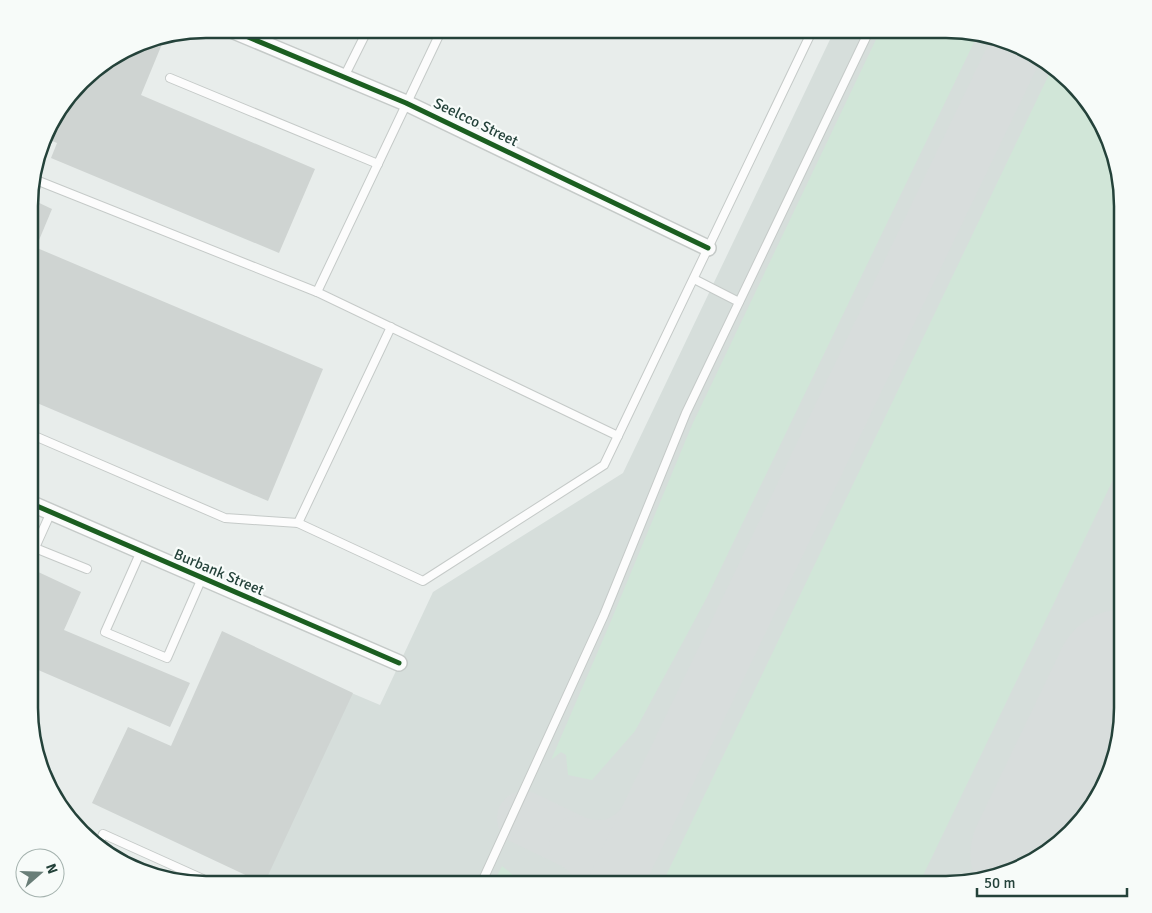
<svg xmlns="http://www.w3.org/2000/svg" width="1152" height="913" font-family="Signika,sans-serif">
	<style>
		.built { fill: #d6dedb }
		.green { fill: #d1e6d8 }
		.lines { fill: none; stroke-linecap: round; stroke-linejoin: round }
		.taxiway { stroke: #d8dddc; stroke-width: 54 }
		.runway { stroke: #d8dddc; stroke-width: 135 }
		.building { fill: #cfd4d2 }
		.lane-casing { stroke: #c5cac8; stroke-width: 10 }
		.street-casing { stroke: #c5cac8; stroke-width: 18 }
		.lane { stroke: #fcfcfc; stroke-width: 8 }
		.street { stroke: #fcfcfc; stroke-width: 15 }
		.cycleway-casing { stroke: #f7fbf9; stroke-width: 8 }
		.cycleway { stroke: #1b5e20; stroke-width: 5 }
		.labels { text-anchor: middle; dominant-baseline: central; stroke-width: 4.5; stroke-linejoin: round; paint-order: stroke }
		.street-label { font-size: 15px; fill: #24423a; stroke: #f7fbf9 }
		.rim { fill: none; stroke: #24423a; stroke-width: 2.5 }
	</style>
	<rect width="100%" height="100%" fill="#e8edeb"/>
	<!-- built -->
	<path class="built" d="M835 29H958L1014 42 1063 73 1105 127 1123 205V720L1110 776 1079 824 1015 871 947 884H252L342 689 380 705 433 592 623 473Z"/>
	<!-- green -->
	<g class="green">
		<path d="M881 29H958L978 34 706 599 635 731 592 780 568 775 566 755 561 752 551 760 608 628 692 425Z"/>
		<path d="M1053 66 1063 73 1105 127 1123 205V459L919 884H662Z"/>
		<path d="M502 866 524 884H493Z"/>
	</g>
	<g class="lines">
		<!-- taxiway -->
		<g class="taxiway">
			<path d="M524 818 576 843"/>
			<path d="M605 884C601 866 592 854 576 843 605 852 627 846 645 822"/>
			<path d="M615 884 1018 45"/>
		</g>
		<!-- runway -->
		<path class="runway" d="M1038 854 1123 677"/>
	</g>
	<!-- building -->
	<g class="building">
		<path d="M148 38 162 44 141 95 315 169 279 253 51 158 57 143 45 138 52 117 89 72Z"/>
		<path d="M33 200 52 209 37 245 30 242V206Z"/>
		<path d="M30 245 323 369 268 501 30 400Z"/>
		<path d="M34 570 81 592 64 630 190 683 170 727 29 666V581Z"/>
		<path d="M222 631 353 693 264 884H252L254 879 92 803 128 727 171 746Z"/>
		<path d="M115 855 160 875V876L137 871 114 856Z"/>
	</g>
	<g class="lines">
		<defs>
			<g id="lane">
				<path d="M442 29 317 292 618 436"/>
				<path d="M344 77 368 29"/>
				<path d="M170 78 378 164"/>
				<path d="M31 178 317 292"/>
				<path d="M694 279 739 302"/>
				<path d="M391 327 298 523 423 581 604 465 813 29"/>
				<path d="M30 434 225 518 298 523"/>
				<path d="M35 548 87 569"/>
				<path d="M141 551 105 632 167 658 202 578"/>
				<path d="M29 561 51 512"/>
				<path d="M98 846 103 834 214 884"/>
				<path d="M481 884 604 615 686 413 870 29"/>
			</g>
			<g id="street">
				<path d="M229 29 406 103 708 248"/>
				<path d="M30 503 399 663"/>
			</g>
		</defs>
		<!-- lane casing -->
		<use href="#lane" class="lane-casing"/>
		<!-- street casing -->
		<use href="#street" class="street-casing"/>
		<!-- lane -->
		<use href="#lane" class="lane"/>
		<!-- street -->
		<use href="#street" class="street"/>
		<defs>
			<g id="cycleway">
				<path d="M229 29 406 103 708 248"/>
				<path d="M30 503 399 663"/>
			</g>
		</defs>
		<!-- cycleway casing -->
		<use href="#cycleway" class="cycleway-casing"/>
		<!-- cycleway -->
		<use href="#cycleway" class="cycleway"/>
	</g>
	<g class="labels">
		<!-- street labels -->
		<g class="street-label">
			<text transform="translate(476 122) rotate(26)">Seelcco Street</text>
			<text transform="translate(219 572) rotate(23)">Burbank Street</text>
		</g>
	</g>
	<!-- crop -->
	<path d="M0 0H1152V913H0ZM206 38H946A168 168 0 0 1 1114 206V708A168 168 0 0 1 946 876H206A168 168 0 0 1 38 708V206A168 168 0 0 1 206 38Z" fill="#f7fbf9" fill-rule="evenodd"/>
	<path class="rim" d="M206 38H946A168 168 0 0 1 1114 206V708A168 168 0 0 1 946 876H206A168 168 0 0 1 38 708V206A168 168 0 0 1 206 38Z"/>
	<!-- north arrow -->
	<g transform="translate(40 873) rotate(70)"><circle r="24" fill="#f7fbf9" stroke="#a3b1ad"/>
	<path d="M0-4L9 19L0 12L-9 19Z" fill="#697e78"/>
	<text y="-8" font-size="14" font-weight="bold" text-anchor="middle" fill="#24423a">N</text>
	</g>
	<!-- scale -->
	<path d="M977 888v8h150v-8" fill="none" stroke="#24423a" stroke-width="2.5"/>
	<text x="984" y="888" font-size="15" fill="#24423a" stroke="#f7fbf9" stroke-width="4" paint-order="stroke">50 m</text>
</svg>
